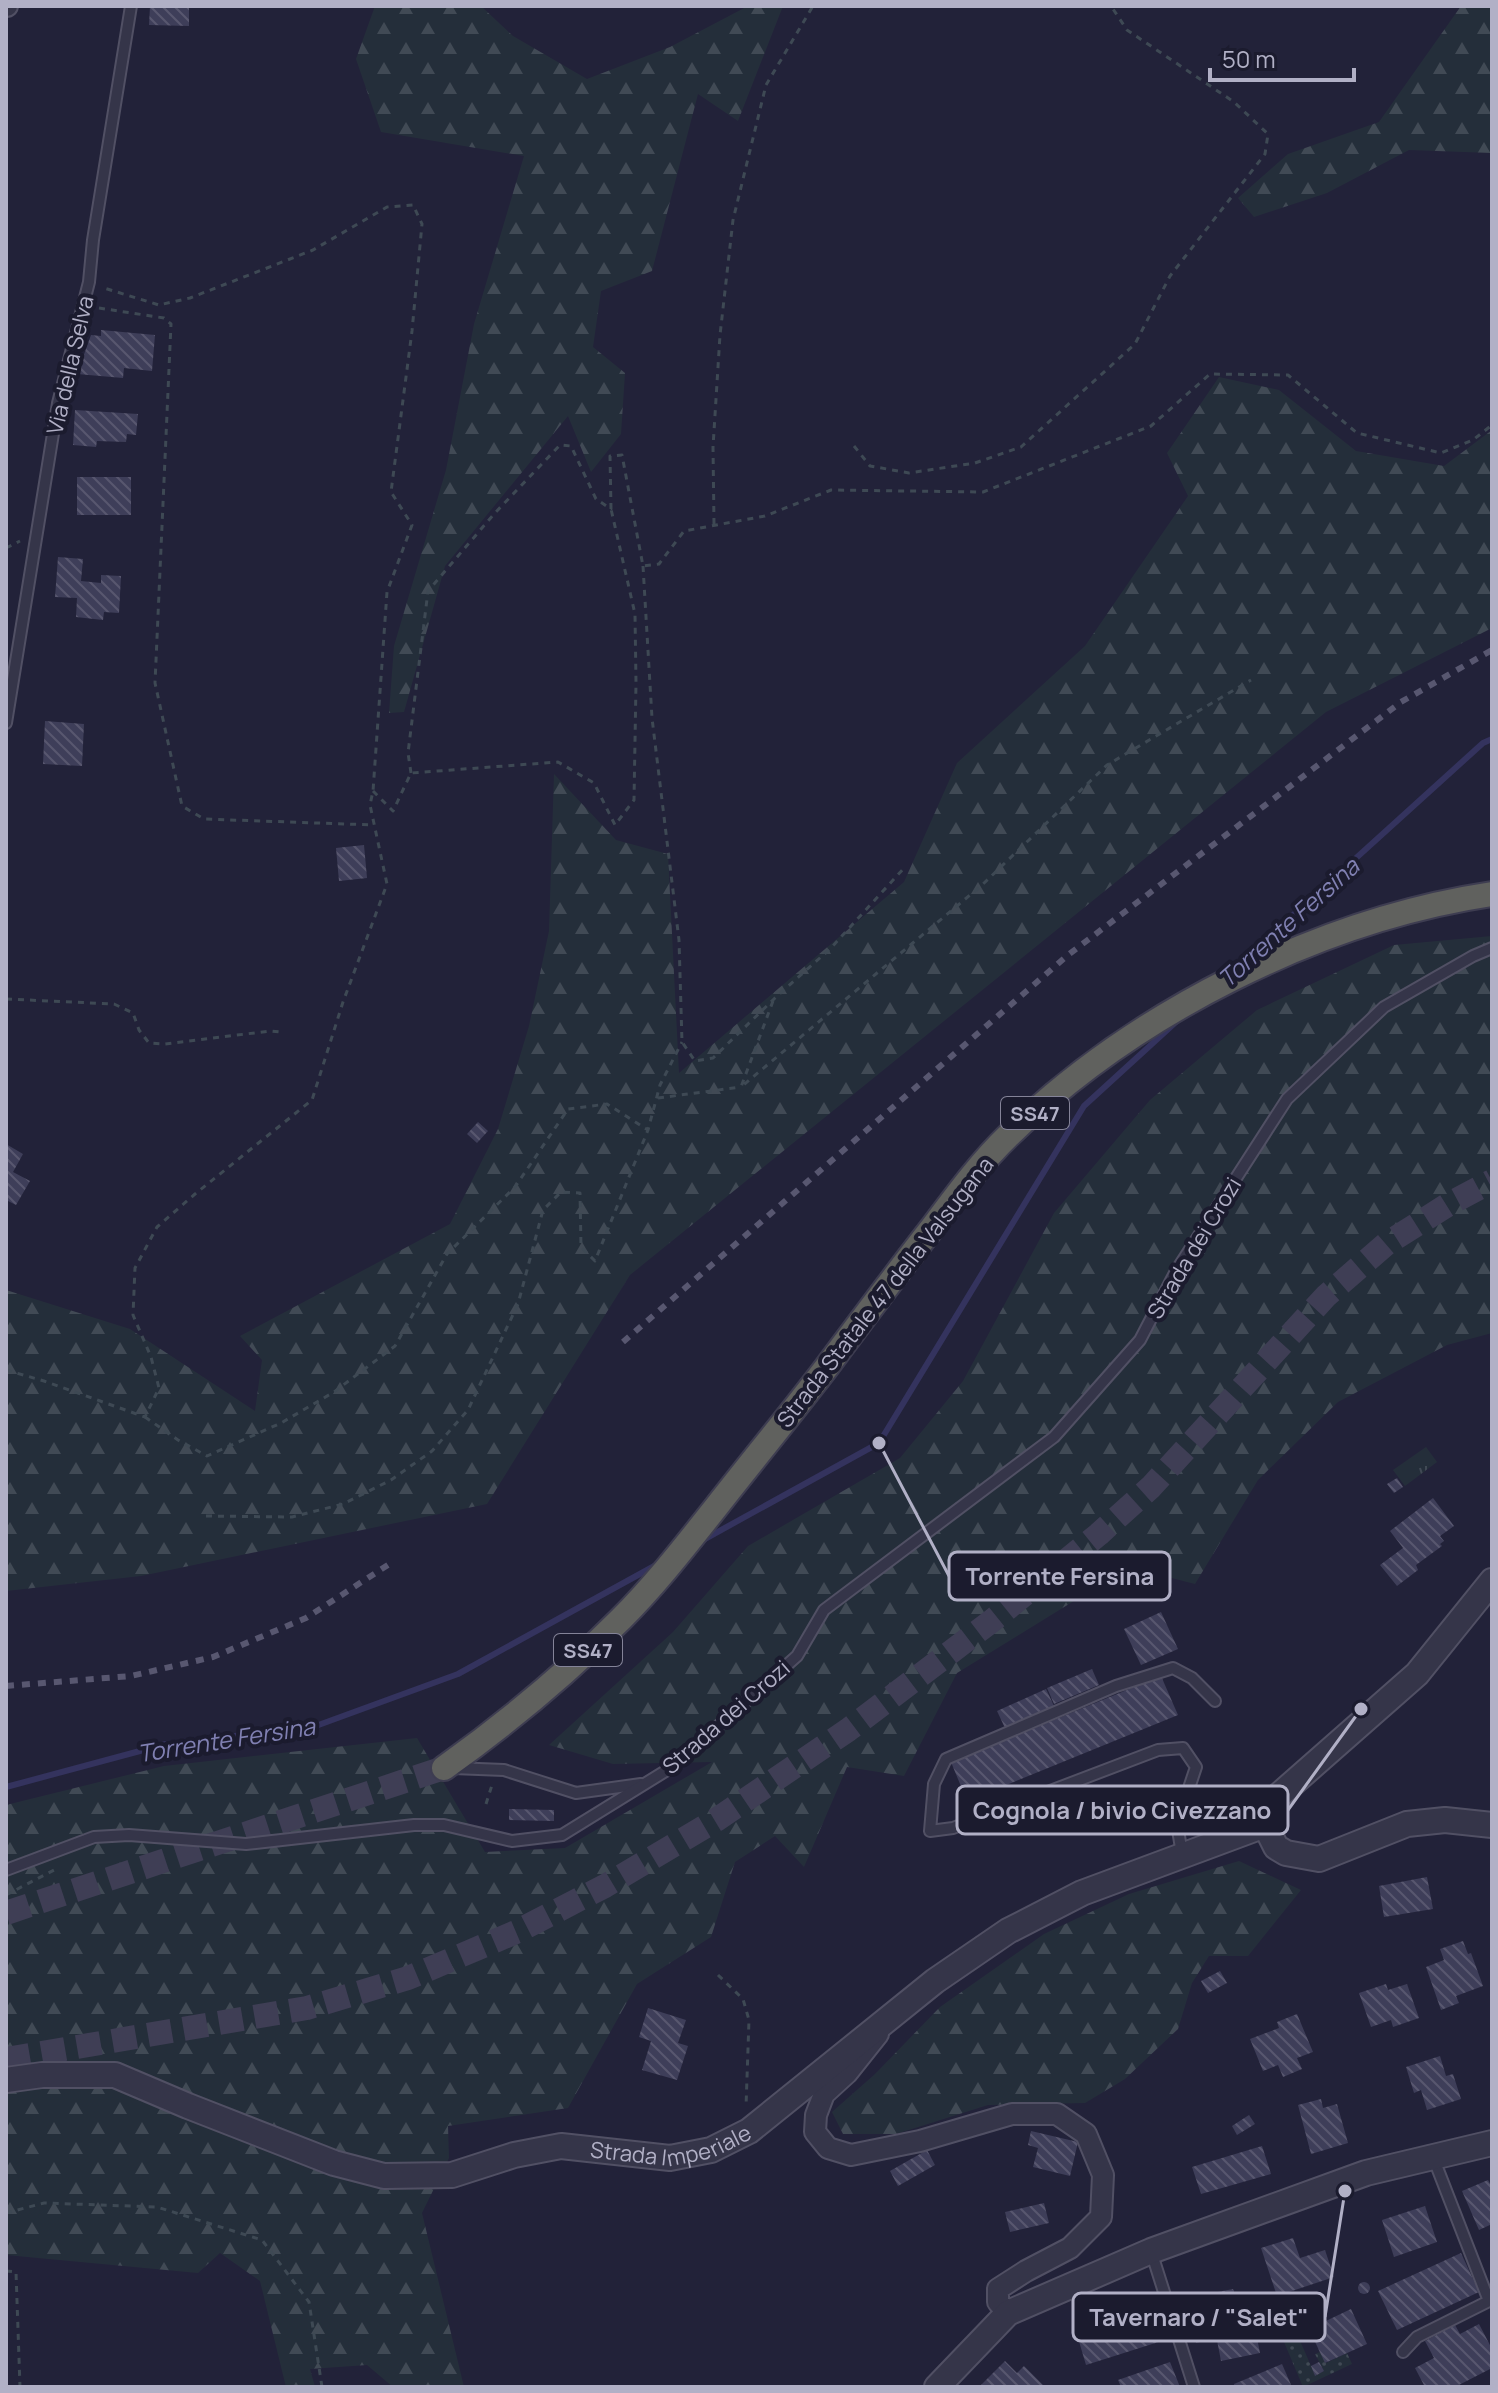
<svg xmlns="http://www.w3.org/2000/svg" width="1498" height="2393" font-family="Manrope,sans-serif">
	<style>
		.grass { fill: url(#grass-dots) }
		.forest { fill: url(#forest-firs) }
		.park { fill: url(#park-tufts) }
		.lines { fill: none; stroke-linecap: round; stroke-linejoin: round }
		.stream { stroke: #34335e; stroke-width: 6 }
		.building { fill: url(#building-back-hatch) }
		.trunk-tunnel { stroke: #3f3e55; stroke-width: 24; stroke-dasharray: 24 12; stroke-linecap: butt }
		.service-casing { stroke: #515064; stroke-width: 14 }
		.minor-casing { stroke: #515064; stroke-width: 24 }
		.tertiary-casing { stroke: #515064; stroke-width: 28 }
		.trunk-casing { stroke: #3e3d51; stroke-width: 28 }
		.path { stroke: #3e4954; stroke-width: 3; stroke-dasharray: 6 6; stroke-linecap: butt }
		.service { stroke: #353549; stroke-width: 10 }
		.minor { stroke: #353549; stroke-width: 20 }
		.tertiary { stroke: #353549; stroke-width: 24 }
		.trunk { stroke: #60615e; stroke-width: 24 }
		.rail { stroke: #585770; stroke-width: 6; stroke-dasharray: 8 8; stroke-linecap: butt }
		.labels { text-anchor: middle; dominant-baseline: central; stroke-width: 8; stroke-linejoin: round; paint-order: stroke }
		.shield { fill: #1b1b2e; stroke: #848398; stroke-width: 2 }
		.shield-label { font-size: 20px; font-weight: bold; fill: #b1b0c6 }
		.street-label { font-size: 22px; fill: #b1b0c6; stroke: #1b1b2e }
		.water-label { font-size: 24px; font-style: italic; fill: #8080b2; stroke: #1b1b2e }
		.leader { fill: none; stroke: #b1b0c6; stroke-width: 3 }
		.callout-dot { fill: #b1b0c6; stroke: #1b1b2e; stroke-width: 3 }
		.callout { fill: #1b1b2e; stroke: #b1b0c6; stroke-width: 3 }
		.callout-label { font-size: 24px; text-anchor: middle; font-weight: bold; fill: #b1b0c6 }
	</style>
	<defs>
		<pattern id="grass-dots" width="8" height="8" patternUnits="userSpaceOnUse" patternTransform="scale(2)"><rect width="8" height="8" fill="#242e3a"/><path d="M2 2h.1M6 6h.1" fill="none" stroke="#414a55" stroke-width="1.8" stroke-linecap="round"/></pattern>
		<pattern id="forest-firs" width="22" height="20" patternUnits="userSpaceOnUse" patternTransform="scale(2)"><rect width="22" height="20" fill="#242e3a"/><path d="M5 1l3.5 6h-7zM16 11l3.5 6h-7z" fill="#414a55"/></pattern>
		<pattern id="park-tufts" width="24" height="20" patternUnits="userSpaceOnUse" patternTransform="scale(2)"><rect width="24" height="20" fill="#242e3a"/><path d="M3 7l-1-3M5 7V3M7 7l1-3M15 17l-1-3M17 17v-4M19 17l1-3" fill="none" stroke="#414a55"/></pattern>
		<pattern id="building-back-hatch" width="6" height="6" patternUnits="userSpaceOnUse" patternTransform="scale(2)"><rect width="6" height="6" fill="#3e3e59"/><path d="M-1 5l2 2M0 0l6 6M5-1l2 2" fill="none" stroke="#58576f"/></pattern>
	</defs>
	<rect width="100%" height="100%" fill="#222239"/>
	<!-- grass -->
	<path class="grass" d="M1290 2318 1315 2375 1324 2371 1315 2354 1320 2352 1326 2363 1347 2353 1352 2364 1303 2387 1276 2323Z"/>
	<!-- forest -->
	<g class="forest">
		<path d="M375 6H481L513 36 587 79 670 47 748 6H783L738 121 698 94 652 271 601 291 593 347 625 373 621 434 591 472 568 416 445 566 404 712 389 713 394 646 446 470 474 324 524 156 381 132 356 59Z"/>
		<path d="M1461 6H1492V153L1409 150 1327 193 1254 217 1238 198 1288 154 1379 122Z"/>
		<path d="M1219 377 1279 390 1356 451 1444 466 1492 430V628L1326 712 630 1275 487 1504 141 1576 6 1591V1290L130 1329 255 1411 262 1360 240 1336 450 1224 498 1129 529 1026 549 931 554 774 616 840 668 854 679 1073 904 882 957 763 1085 646 1188 496 1167 453Z"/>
		<path d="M1492 936V1333L1447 1345 1338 1402 1258 1480 1195 1584 1129 1567 957 1673 904 1776 847 1767 804 1867 775 1836 735 1862 711 1937 637 1984 568 2108 448 2126 449 2158 422 2213 464 2387H393L367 2365 310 2369 315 2387H286L260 2281 220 2253 198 2273 6 2255V1805L164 1766 417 1738 485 1852 565 1848 712 1762 613 1764 549 1745 673 1632 748 1546 900 1458 963 1381 1054 1213 1150 1100 1257 1010 1394 945Z"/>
		<path d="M1239 1861 1301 1890 1248 1956H1209L1192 1983 1178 2029 1125 2079 1085 2103 988 2105 896 2134H843L832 2112 875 2074 940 2007 1044 1934 1129 1894Z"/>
	</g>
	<!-- park -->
	<path class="park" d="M1426 1447 1437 1462 1405 1486 1393 1470Z"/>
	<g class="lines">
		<!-- stream -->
		<g class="stream">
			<path d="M1238 965 1483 743 1492 739"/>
			<path d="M703 1540 879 1443 1084 1106 1177 1021"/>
			<path d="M6 1787 166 1744 313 1727 458 1674 658 1564"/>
		</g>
	</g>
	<!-- building -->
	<g class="building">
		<path d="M150 6H189V26L149 25Z"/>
		<path d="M101 330 155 335 152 371 124 368 123 378 77 374 91 335 101 336Z"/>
		<path d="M75 410 138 414 136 435 127 434 126 442 97 441 96 447 73 445Z"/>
		<rect x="77" y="477" width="54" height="38"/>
		<path d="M58 557 83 559 81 581 101 583V575L121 576 119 613 104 612 103 620 76 617 77 598 55 597Z"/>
		<path d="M45 721 84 724 82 766 43 764Z"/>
		<path d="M364 845 367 878 339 881 336 848Z"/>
		<path d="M478 1122 488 1131 477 1143 467 1134Z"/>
		<path d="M6 1144 23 1154 13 1172 30 1181 16 1205 6 1200Z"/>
		<path d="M1397 1478 1403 1487 1394 1493 1387 1484Z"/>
		<path d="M1433 1498 1454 1526 1440 1536 1444 1541 1440 1544 1442 1546 1416 1565 1418 1570 1397 1586 1380 1565 1403 1548 1390 1531Z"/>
		<path d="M1161 1612 1178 1649 1141 1665 1124 1629Z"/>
		<path d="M1092 1669 1099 1685 1054 1704 1047 1688Z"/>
		<path d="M1161 1676 1178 1715 967 1801 951 1762Z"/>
		<path d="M1046 1689 1054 1706 1005 1728 997 1711Z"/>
		<path d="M509 1809 554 1810V1821L509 1820Z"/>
		<path d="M1427 1877 1433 1909 1384 1917 1379 1886Z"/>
		<path d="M1463 1941 1468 1954 1471 1953 1483 1986 1456 1996 1459 2003 1441 2010 1426 1967 1444 1960 1440 1949Z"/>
		<path d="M1220 1971 1227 1983 1208 1993 1201 1981Z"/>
		<path d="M1386 1984 1388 1990 1407 1984 1419 2018 1393 2027 1391 2020 1371 2027 1359 1993Z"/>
		<path d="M648 2008 686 2020 678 2043 688 2046 677 2080 642 2070 651 2041 639 2037Z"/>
		<path d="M1297 2014 1313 2052 1297 2058 1302 2069 1283 2077 1278 2065 1263 2071 1250 2039 1279 2028 1277 2022Z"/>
		<path d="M1440 2056 1446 2076 1453 2074 1461 2099 1427 2110 1421 2090 1414 2093 1406 2067Z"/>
		<path d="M1321 2099 1323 2108 1337 2104 1348 2143 1311 2154 1298 2105Z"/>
		<path d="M1249 2115 1255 2124 1237 2135 1232 2126Z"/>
		<path d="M1031 2131 1078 2142 1070 2176 1033 2167 1038 2148 1028 2145Z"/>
		<path d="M1262 2146 1271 2174 1201 2194 1192 2167Z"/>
		<path d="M927 2150 935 2165 898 2186 890 2171Z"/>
		<path d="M1488 2180 1492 2187V2224L1479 2230 1462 2191Z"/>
		<path d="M1044 2203 1049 2223 1010 2232 1005 2212Z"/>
		<path d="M1425 2206 1437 2242 1394 2257 1382 2220Z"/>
		<path d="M1293 2238 1300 2258 1325 2250 1334 2277 1277 2296 1261 2248Z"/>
		<path d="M1461 2253 1479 2292 1397 2330 1378 2291Z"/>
		<circle cx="1364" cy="2288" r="6"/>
		<path d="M1233 2289 1240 2309 1234 2311 1242 2313 1247 2335 1256 2333 1260 2353 1221 2361 1216 2335H1213V2339L1196 2343 1189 2306 1193 2305 1192 2297Z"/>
		<path d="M1148 2297 1152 2308 1158 2306 1168 2339 1086 2365 1078 2338 1081 2336 1077 2323 1103 2315 1107 2328 1118 2325 1116 2320 1130 2316 1126 2304Z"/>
		<path d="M1351 2309 1367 2344 1325 2363 1309 2329Z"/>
		<path d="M1479 2324 1492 2349V2368L1455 2387H1425L1415 2368 1434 2358 1425 2341 1455 2325 1460 2334Z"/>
		<path d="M1005 2361 1017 2373 1024 2366 1045 2387H979Z"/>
		<path d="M1170 2362 1180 2387H1121L1118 2380Z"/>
		<path d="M1319 2362 1324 2371 1315 2376 1311 2366Z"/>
		<path d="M1282 2364 1292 2387H1235L1234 2384Z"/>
	</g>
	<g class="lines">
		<!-- trunk-tunnel -->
		<g class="trunk-tunnel">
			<path d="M6 1913 444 1768"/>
			<path d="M6 2059 307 2008 408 1978 516 1932 605 1886 716 1820 848 1730 993 1620 1099 1534 1151 1487 1326 1296 1386 1244 1449 1204 1492 1181"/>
		</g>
		<defs>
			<g id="service">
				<path d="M6 723 58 403 89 282 93 240 131 6"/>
				<path d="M453 1768 504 1770 576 1793 641 1784"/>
				<path d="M1182 1854 1177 1824 1196 1767 1183 1748 1158 1750 953 1828 930 1831 934 1784 946 1759 1116 1686 1173 1668 1192 1678 1215 1701"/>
				<path d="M6 1870 94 1837 129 1835 246 1844 414 1825H444L512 1841 562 1835 672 1767 797 1656 824 1610 1054 1437 1140 1340 1176 1271 1287 1099 1384 1007 1473 956 1492 948"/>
				<path d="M1151 2251 1194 2387"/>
				<path d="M1403 2352 1417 2337 1489 2301 1433 2157"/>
			</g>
			<g id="minor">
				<path d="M6 6H7"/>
				<path d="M878 2034 847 2073 824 2094 816 2115 815 2132 828 2148 851 2155 920 2141 1012 2114H1057L1086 2134 1103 2175 1101 2217 1070 2248 1026 2271 998 2289V2302L1008 2313"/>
			</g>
			<g id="tertiary">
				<path d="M1265 1825 1276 1798 1417 1674 1492 1581"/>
				<path d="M1265 1825 1276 1847 1286 1853 1319 1859 1407 1824 1445 1820 1492 1825"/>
				<path id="s1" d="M6 2080 42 2075H115L188 2106 334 2163 384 2176 452 2175 514 2155 561 2146 670 2158 711 2150 749 2131 935 1981 1008 1931 1082 1893 1265 1825"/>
				<path d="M937 2387 1008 2313 1151 2251 1366 2173 1492 2143"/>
			</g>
			<path id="trunk" d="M444 1768C507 1723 566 1674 621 1619 656 1584 686 1545 717 1506 753 1460 790 1415 826 1368 861 1321 896 1274 932 1228 956 1196 980 1163 1008 1136 1134 1013 1319 920 1492 894"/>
		</defs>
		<!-- service casing -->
		<use href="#service" class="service-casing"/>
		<!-- minor casing -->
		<use href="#minor" class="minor-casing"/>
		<!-- tertiary casing -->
		<use href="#tertiary" class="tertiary-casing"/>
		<!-- trunk casing -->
		<use href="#trunk" class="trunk-casing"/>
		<!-- path -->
		<g class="path">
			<path d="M99 308 164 318 171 324 155 683 182 806 204 819 374 825"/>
			<path d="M854 446 870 466 909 473 975 463 1021 447 1135 344 1170 276 1265 154 1268 134 1234 102 1127 30 1111 6"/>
			<path d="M714 524 713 447 720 335 733 220 766 85 813 6"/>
			<path d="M6 548 20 541"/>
			<path d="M643 566 652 718 679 940 682 1042 695 1061 713 1058 775 998 830 949 905 867"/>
			<path d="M411 773 408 753 428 591 494 514 560 445 571 446 596 499 611 509 610 456 622 455 643 566 659 564 684 531 765 516 831 490 983 492 1151 426 1210 374 1288 375 1357 433 1441 453 1473 440 1492 425"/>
			<path d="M373 791 393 811 411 773 558 762 594 783 615 825 634 800 636 683 635 614 611 509"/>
			<path d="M6 999 114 1004 133 1013 139 1030 149 1043 165 1044 270 1031 280 1032"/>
			<path d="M773 1001 741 1087 982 885 1107 765 1251 680"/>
			<path d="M658 1098 741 1087"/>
			<path d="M6 1370 44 1381 145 1417 159 1388 151 1357 133 1315 135 1268 157 1227 195 1194 312 1100 343 1002 387 884 370 805 373 791 387 592 412 525 391 492 412 331 422 224 413 205 387 207 313 250 190 298 159 305 104 288"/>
			<path d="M145 1417 178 1440 207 1456 281 1423 334 1392 395 1346 447 1254 515 1187 568 1109 607 1104 648 1130"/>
			<path d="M206 1516 292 1517 343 1504 391 1480 432 1451 468 1410 518 1304 543 1210 561 1192 580 1193 581 1247 595 1261 648 1130 660 1085 682 1042"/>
			<path d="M486 1804 492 1785"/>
			<path d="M6 1895 56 1869"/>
			<path d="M718 1975 743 1999 749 2020 746 2107"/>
			<path d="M6 2213 44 2203 157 2207 262 2240 309 2302 322 2387"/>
			<path d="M6 2271 16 2272 20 2387"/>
		</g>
		<!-- service -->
		<use href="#service" class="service"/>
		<!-- minor -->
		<use href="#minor" class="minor"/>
		<!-- tertiary -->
		<use href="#tertiary" class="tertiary"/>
		<!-- trunk -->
		<use href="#trunk" class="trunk"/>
		<!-- rail -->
		<g class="rail">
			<path d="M623 1342 1068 955 1401 702 1492 650"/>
			<path d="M6 1686 131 1676 213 1657 306 1618 394 1561"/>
		</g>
	</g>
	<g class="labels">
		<!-- shield labels -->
		<g class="shield">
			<rect x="1001" y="1097" width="68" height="32" rx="6"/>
			<rect x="554" y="1634" width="68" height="32" rx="6"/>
		</g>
		<g class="shield-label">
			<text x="1035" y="1113">SS47</text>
			<text x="588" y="1650">SS47</text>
		</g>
		<!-- street labels -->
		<g class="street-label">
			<text transform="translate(70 365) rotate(-77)">Via della Selva</text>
			<text transform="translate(1194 1248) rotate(-59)">Strada dei Crozi</text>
			<text transform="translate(885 1292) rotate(-52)">Strada Statale 47 della Valsugana</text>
			<text transform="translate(726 1717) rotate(-41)">Strada dei Crozi</text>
			<text stroke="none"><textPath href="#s1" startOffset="690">Strada Imperiale</textPath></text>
		</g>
		<!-- water labels -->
		<g class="water-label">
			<text transform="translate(1288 922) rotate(-42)">Torrente Fersina</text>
			<text transform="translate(226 1739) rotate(-9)">Torrente Fersina</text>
		</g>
	</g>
	<!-- callouts -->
	<path class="leader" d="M879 1443L949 1576M1361 1709L1288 1810M1345 2191L1325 2317"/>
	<g class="callout-dot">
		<circle cx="879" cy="1443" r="8"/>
		<circle cx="1361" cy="1709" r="8"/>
		<circle cx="1345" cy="2191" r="8"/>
	</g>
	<g class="callout">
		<rect x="949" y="1552" width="221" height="48" rx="8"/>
		<rect x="957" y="1786" width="331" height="48" rx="8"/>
		<rect x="1073" y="2293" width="252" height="48" rx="8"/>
	</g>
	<g class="callout-label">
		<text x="1060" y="1585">Torrente Fersina</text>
		<text x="1122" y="1819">Cognola / bivio Civezzano</text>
		<text x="1199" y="2326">Tavernaro / "Salet"</text>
	</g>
	<!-- border -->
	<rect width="1498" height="2393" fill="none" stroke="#b1b0c6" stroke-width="16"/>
	<!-- scale -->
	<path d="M1210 68v12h144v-12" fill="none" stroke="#b1b0c6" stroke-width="4"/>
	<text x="1222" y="68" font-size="24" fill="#b1b0c6" stroke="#1b1b2e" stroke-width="6" paint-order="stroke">50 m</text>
</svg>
